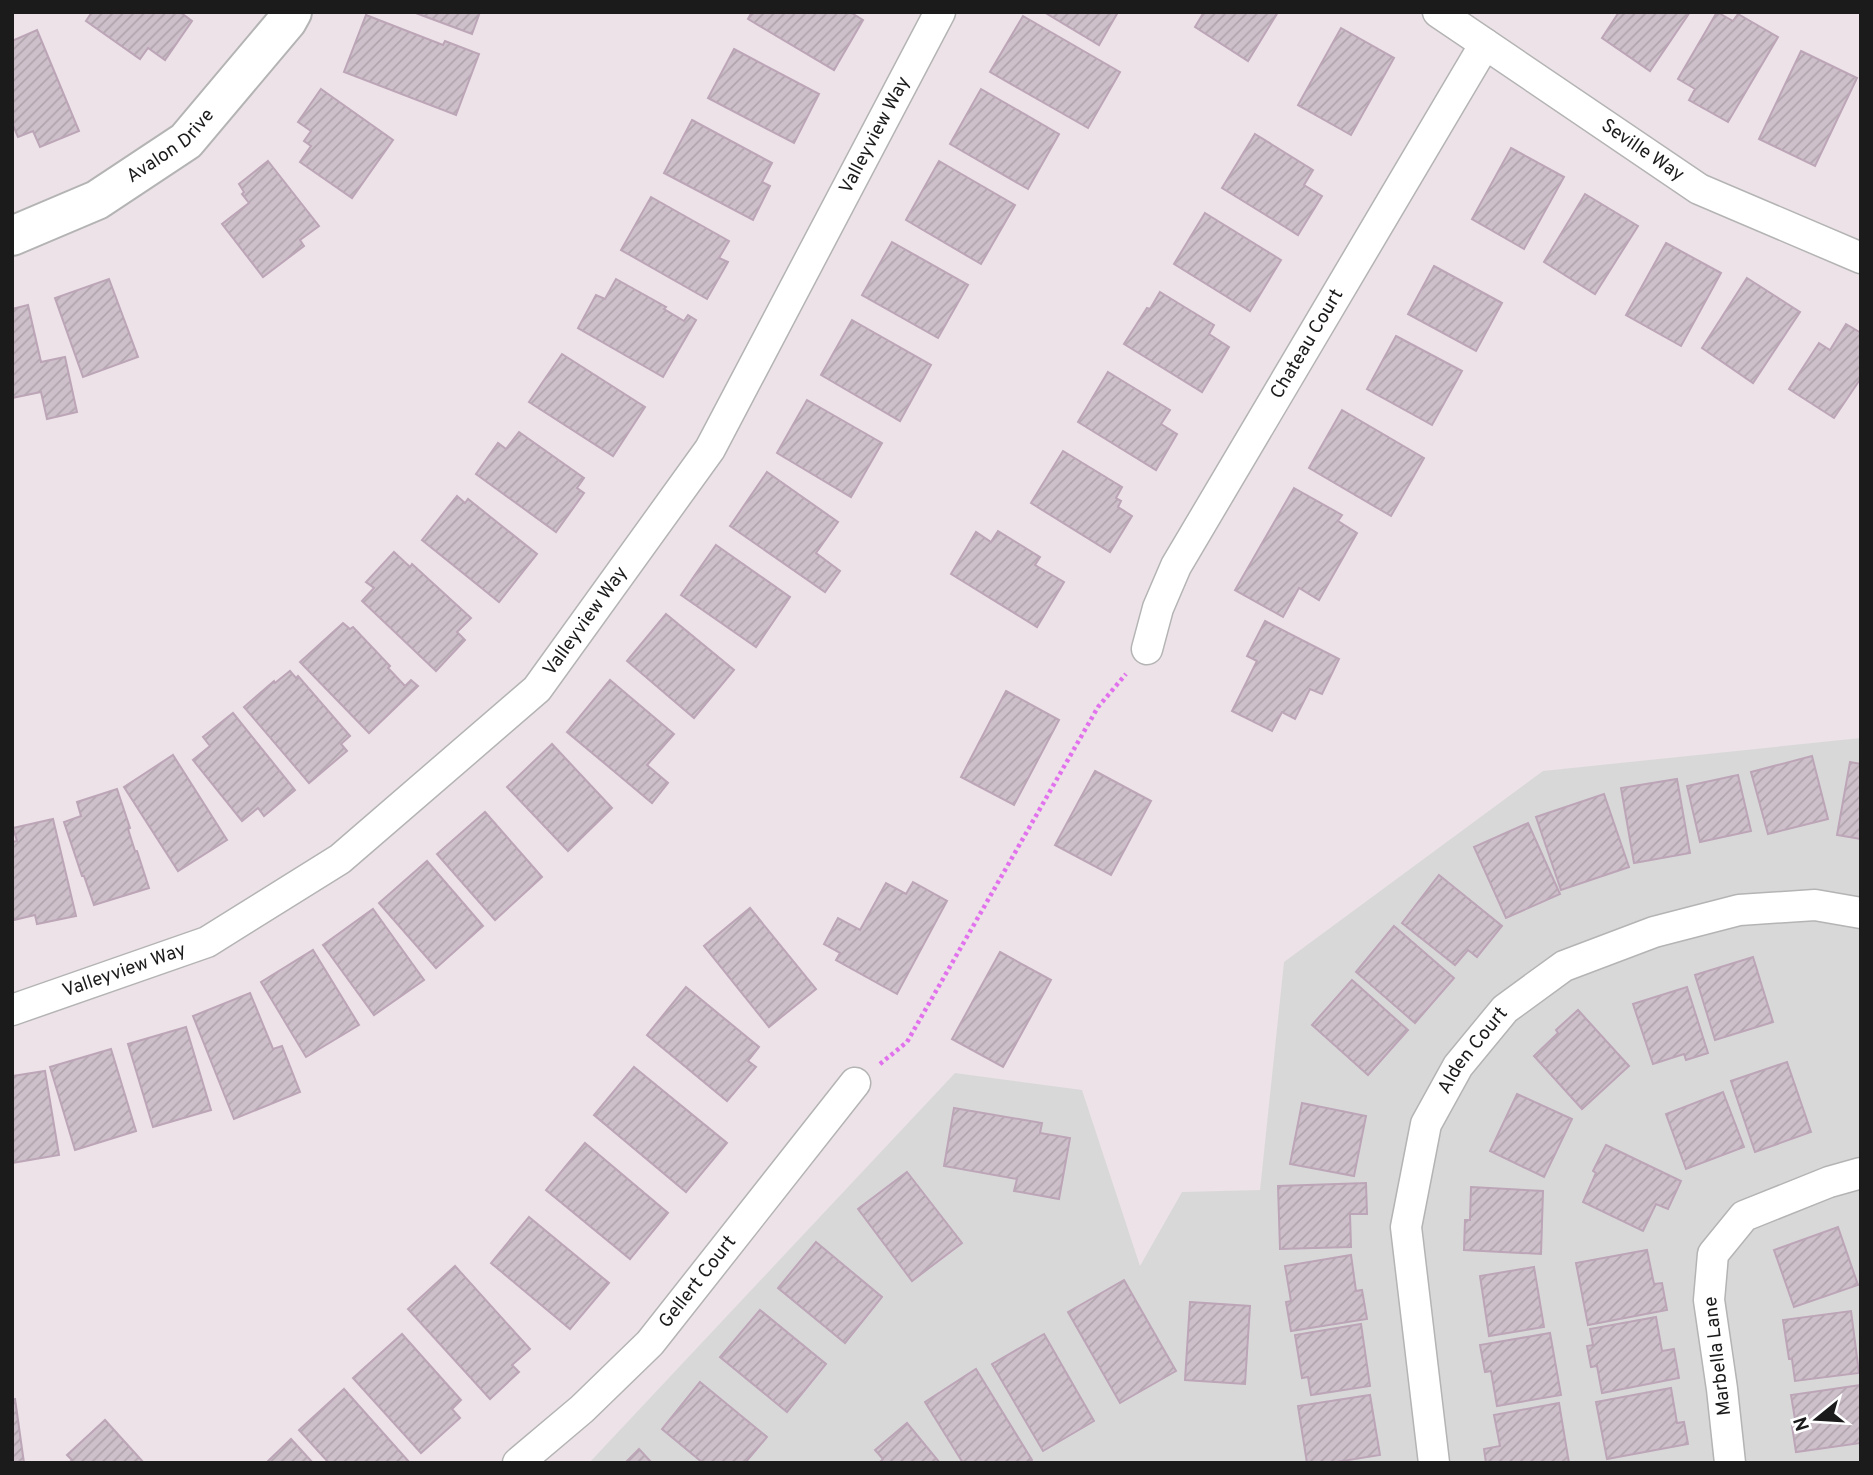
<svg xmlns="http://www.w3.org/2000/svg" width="1873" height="1475" font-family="Overpass,sans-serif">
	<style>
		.residential { fill: #d9d8d9 }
		.building { fill: url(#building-hatch); stroke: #bca5b7; stroke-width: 2 }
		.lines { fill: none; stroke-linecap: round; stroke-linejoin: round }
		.minor-casing { stroke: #b4b4b4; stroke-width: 33 }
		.tertiary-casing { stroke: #b4b4b4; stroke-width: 42 }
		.path { stroke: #e271ee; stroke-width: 4.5; stroke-dasharray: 3.5 3.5; stroke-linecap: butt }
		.minor { stroke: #fff; stroke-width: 30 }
		.tertiary { stroke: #fff; stroke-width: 38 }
		.labels { text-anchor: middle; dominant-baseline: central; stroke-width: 6; stroke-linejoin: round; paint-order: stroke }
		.street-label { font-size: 19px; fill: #1b1b1b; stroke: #fff }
	</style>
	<defs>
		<pattern id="building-hatch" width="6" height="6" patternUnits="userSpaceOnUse" patternTransform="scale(1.75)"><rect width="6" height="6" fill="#cec0ca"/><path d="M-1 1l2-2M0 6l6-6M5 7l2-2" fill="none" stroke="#b0a4ad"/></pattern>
	</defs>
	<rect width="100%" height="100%" fill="#ece2e7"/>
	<!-- residential -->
	<path class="residential" d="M1861 738V1463H589L955 1073 1082 1090 1140 1266 1182 1192 1260 1190 1284 962 1543 771Z"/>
	<!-- building -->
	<g class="building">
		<path d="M92 12H180L192 21 165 60 148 48 140 59 86 21Z"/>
		<path d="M413 12H480L472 34Z"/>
		<path d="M752 12H850L863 20 834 70 748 19Z"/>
		<path d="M1044 12H1118L1099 45Z"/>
		<path d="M1204 12H1278L1248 61 1195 27Z"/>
		<path d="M1619 12H1690L1650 71 1602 38Z"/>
		<path d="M1717 12 1733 21 1738 14 1778 37 1728 122 1689 100 1695 89 1678 79Z"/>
		<path d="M366 15 443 45 445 41 479 54 456 115 344 72Z"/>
		<path d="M1023 16 1120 72 1088 128 990 72Z"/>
		<path d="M1341 28 1394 58 1351 135 1298 105Z"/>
		<path d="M37 30 79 131 40 147 33 131 18 137 12 123V41Z"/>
		<path d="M734 49 819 94 794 143 708 98Z"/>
		<path d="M1801 51 1857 78 1815 166 1759 139Z"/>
		<path d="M321 89 393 140 352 198 300 162 311 146 304 141 311 131 298 122Z"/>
		<path d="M981 89 1059 134 1028 189 950 144Z"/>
		<path d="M692 120 772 163 762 182 770 186 753 220 664 173Z"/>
		<path d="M1255 134 1313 170 1304 185 1322 196 1298 235 1222 188Z"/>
		<path d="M1511 148 1564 177 1524 249 1472 219Z"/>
		<path d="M268 161 319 226 300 240 304 246 263 277 222 224 249 203 242 194 244 192 239 184Z"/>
		<path d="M939 161 1015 205 981 264 906 220Z"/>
		<path d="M1585 194 1638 226 1595 294 1544 262Z"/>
		<path d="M651 197 729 241 719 258 728 262 707 299 621 250Z"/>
		<path d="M1205 213 1281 260 1250 311 1174 264Z"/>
		<path d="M892 242 968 285 938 338 862 295Z"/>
		<path d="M1666 243 1721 273 1681 346 1626 315Z"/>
		<path d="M1434 266 1502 303 1476 351 1408 314Z"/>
		<path d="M1747 278 1800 312 1753 383 1702 348Z"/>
		<path d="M109 279 138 357 83 377 55 298Z"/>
		<path d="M616 279 666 307 664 309 684 321 688 315 696 320 663 377 578 328 596 295 605 299Z"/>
		<path d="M1160 292 1214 325 1209 334 1229 347 1202 392 1124 344 1147 308 1150 309Z"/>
		<path d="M28 305 41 362 65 357 77 412 47 419 41 392 12 398V309Z"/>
		<path d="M852 320 931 365 900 421 821 375Z"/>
		<path d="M1846 324 1861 333V378L1834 418 1789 389 1819 343 1830 350Z"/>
		<path d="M1396 336 1462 371 1432 425 1367 389Z"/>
		<path d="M562 354 645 407 613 456 529 402Z"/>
		<path d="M1108 372 1170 410 1161 424 1177 434 1156 470 1078 422Z"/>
		<path d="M807 400 882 443 851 497 777 453Z"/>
		<path d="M1342 410 1424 458 1391 516 1309 468Z"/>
		<path d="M519 432 584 478 577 488 584 493 556 532 476 474 498 443 506 449Z"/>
		<path d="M1063 451 1122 487 1116 498 1121 501 1118 507 1132 516 1110 552 1031 503Z"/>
		<path d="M767 472 838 522 816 553 840 571 825 592 730 526Z"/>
		<path d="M1294 488 1342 515 1338 521 1357 533 1319 600 1299 588 1283 617 1235 590Z"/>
		<path d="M457 496 465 503 468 499 537 554 499 602 422 540Z"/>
		<path d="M998 531 1040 557 1035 565 1064 582 1037 627 951 574 976 532 991 542Z"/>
		<path d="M716 545 790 597 756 647 681 595Z"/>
		<path d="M394 552 410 567 412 564 471 618 457 632 465 640 436 671 362 601 374 588 366 582Z"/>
		<path d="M666 614 734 670 694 718 627 661Z"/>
		<path d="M1265 621 1339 659 1322 694 1310 689 1295 719 1282 712 1272 731 1232 711 1257 661 1247 656Z"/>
		<path d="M343 623 350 629 353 627 390 666 388 668 405 686 411 680 418 686 369 733 300 662Z"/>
		<path d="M290 671 296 678 298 676 350 736 341 744 347 751 309 783 244 707 274 681 275 683Z"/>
		<path d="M610 680 674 734 647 765 668 783 652 803 567 732Z"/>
		<path d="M1006 691 1059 720 1014 805 961 777Z"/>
		<path d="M233 713 295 790 264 816 258 808 242 821 193 760 210 746 203 737Z"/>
		<path d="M552 744 612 808 568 851 507 787Z"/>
		<path d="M173 755 227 840 178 871 124 787Z"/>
		<path d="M1812 756 1828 819 1768 834 1751 772Z"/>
		<path d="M1850 762 1861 764V839L1837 835Z"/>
		<path d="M1095 771 1151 801 1111 875 1055 845Z"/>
		<path d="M1738 775 1751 831 1700 842 1687 786Z"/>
		<path d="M1677 779 1690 853 1634 863 1621 788Z"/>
		<path d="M117 789 130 828 128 829 135 851H137L149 888 94 905 84 876H82L64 822 81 816 77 802Z"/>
		<path d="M1604 794 1629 867 1561 890 1536 817Z"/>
		<path d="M485 812 542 877 495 920 437 854Z"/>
		<path d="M53 819 76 916 37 924 35 915 14 920 12 911V842L17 841 13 828Z"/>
		<path d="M1528 823 1560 894 1506 918 1474 847Z"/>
		<path d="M427 861 483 926 436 968 379 903Z"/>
		<path d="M1439 875 1502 926 1477 957 1468 950 1455 965 1402 923Z"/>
		<path d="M913 882 947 901 897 994 836 960 840 953 824 944 838 918 860 930 886 883 906 894Z"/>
		<path d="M750 908 816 989 769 1027 704 946Z"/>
		<path d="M373 909 424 980 374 1015 323 945Z"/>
		<path d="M1394 926 1454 978 1415 1023 1356 972Z"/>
		<path d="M313 950 359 1025 306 1057 261 982Z"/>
		<path d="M1000 952 1051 980 1003 1067 952 1039Z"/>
		<path d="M1753 957 1773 1022 1715 1040 1695 975Z"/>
		<path d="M1352 980 1408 1030 1368 1075 1312 1025Z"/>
		<path d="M686 987 759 1047 748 1061 756 1067 727 1101 647 1035Z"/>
		<path d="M1687 987 1708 1053 1686 1060 1684 1054 1653 1064 1633 1004Z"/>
		<path d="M250 993 273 1049 282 1046 300 1092 234 1119 193 1016Z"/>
		<path d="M1578 1010 1629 1066 1582 1109 1534 1056 1558 1033 1556 1030Z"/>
		<path d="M186 1027 211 1110 153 1127 128 1044Z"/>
		<path d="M111 1049 136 1131 75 1150 50 1067Z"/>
		<path d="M1787 1062 1811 1132 1755 1152 1731 1081Z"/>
		<path d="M634 1067 727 1143 686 1192 594 1115Z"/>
		<path d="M45 1071 59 1155 12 1163V1076Z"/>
		<path d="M1723 1092 1744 1147 1686 1169 1666 1114Z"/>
		<path d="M1517 1094 1572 1119 1544 1177 1490 1151Z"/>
		<path d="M1302 1103 1366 1116 1354 1176 1290 1164Z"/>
		<path d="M954 1108 1042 1123 1040 1133 1070 1138 1059 1199 1014 1191 1017 1179 944 1166Z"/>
		<path d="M585 1143 668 1213 630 1259 546 1190Z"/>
		<path d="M1606 1145 1681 1181 1668 1209 1656 1204 1643 1231 1583 1202 1596 1173 1593 1171Z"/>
		<path d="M907 1172 962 1243 912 1281 858 1209Z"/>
		<path d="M1366 1183 1367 1214H1350L1351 1247 1280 1249 1278 1186Z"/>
		<path d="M1471 1187 1543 1191 1541 1254 1464 1250 1465 1220H1470Z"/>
		<path d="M529 1217 609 1283 570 1329 491 1263Z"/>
		<path d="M1838 1227 1858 1285 1794 1307 1774 1250Z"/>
		<path d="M816 1242 882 1297 845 1343 778 1288Z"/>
		<path d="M1647 1250 1654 1284 1662 1283 1667 1310 1588 1325 1576 1263Z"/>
		<path d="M1351 1255 1356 1291 1362 1290 1367 1319 1291 1331 1286 1302 1291 1301 1285 1266Z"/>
		<path d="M455 1266 530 1349 512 1365 519 1372 490 1399 408 1309Z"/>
		<path d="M1534 1267 1544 1327 1489 1336 1480 1276Z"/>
		<path d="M1124 1280 1176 1371 1120 1403 1068 1312Z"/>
		<path d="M1190 1302 1250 1306 1245 1384 1185 1380Z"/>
		<path d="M760 1310 826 1364 787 1412 720 1357Z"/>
		<path d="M1851 1311 1859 1373 1795 1381 1792 1359H1789L1783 1320Z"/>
		<path d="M1656 1317 1662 1351 1674 1349 1679 1378 1602 1393 1597 1366 1591 1367 1587 1346 1593 1345 1590 1329Z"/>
		<path d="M1361 1324 1370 1386 1311 1395 1308 1377 1302 1378 1295 1335Z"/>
		<path d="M1550 1333 1561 1395 1497 1406 1491 1371 1485 1372 1480 1345Z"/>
		<path d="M402 1334 461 1400 452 1409 460 1418 421 1453 353 1378Z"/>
		<path d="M1044 1334 1094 1421 1043 1451 992 1364Z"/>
		<path d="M976 1369 1032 1460 1027 1463H963L925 1402Z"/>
		<path d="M700 1382 767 1437 745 1463H703L662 1429Z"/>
		<path d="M1861 1385V1443L1796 1452 1792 1426 1796 1425 1791 1395Z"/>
		<path d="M1671 1388 1677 1423 1684 1422 1688 1444 1607 1459 1596 1402Z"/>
		<path d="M344 1389 410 1463H329L299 1430Z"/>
		<path d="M1370 1395 1380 1455 1330 1463H1307L1298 1406Z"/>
		<path d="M15 1399 24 1463H12V1400Z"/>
		<path d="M1559 1403 1569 1463H1486L1484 1449 1500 1446 1494 1415Z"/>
		<path d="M105 1420 144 1463H69L72 1460 67 1455Z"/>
		<path d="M907 1423 940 1463H879L883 1459 875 1450Z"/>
		<path d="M291 1439 313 1463H266Z"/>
		<path d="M639 1449 652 1463H625Z"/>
	</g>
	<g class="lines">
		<defs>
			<g id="minor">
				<path id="s1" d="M1438 12 1699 189 1861 258"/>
				<path id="s2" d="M1147 649 1158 608 1176 566 1485 44"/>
				<path id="s3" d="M12 1010 207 942 340 859 537 689 710 449 940 12"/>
				<path id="s4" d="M518 1463 582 1409 650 1343 855 1083"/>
				<path id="s5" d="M1434 1463 1406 1227 1426 1124 1458 1066 1505 1009 1564 966 1654 932 1739 910 1815 905 1861 913"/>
				<path d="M1730 1463 1722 1389 1709 1300 1713 1254 1744 1216 1829 1182 1861 1173"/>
			</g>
			<g id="tertiary">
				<path id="s6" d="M12 236 97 200 186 141 287 21 292 12"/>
			</g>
		</defs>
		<!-- minor casing -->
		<use href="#minor" class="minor-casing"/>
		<!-- tertiary casing -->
		<use href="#tertiary" class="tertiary-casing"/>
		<!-- path -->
		<path class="path" d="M880 1064 907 1042 1098 707 1126 674"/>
		<!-- minor -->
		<use href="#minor" class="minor"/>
		<!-- tertiary -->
		<use href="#tertiary" class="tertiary"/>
	</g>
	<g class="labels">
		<!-- street labels -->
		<g class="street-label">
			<text stroke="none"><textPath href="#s3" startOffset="1274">Valleyview Way</textPath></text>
			<text stroke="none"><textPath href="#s6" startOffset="184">Avalon Drive</textPath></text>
			<text stroke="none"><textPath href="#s1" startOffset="247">Seville Way</textPath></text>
			<text stroke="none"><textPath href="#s2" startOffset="346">Chateau Court</textPath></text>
			<text stroke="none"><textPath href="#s3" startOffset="707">Valleyview Way</textPath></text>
			<text stroke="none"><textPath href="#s3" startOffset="119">Valleyview Way</textPath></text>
			<text stroke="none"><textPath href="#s5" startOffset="430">Alden Court</textPath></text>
			<text stroke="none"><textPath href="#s4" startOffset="256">Gellert Court</textPath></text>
			<text transform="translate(1718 1356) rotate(-97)">Marbella Lane</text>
		</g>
	</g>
	<!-- border -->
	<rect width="1873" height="1475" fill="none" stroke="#1b1b1b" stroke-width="28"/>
	<!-- north arrow -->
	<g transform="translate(1817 1419) rotate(252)" stroke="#ffffff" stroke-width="5" paint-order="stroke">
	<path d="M0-5L12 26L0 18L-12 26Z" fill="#1b1b1b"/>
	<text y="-10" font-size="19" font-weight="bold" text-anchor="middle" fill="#1b1b1b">N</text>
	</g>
</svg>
